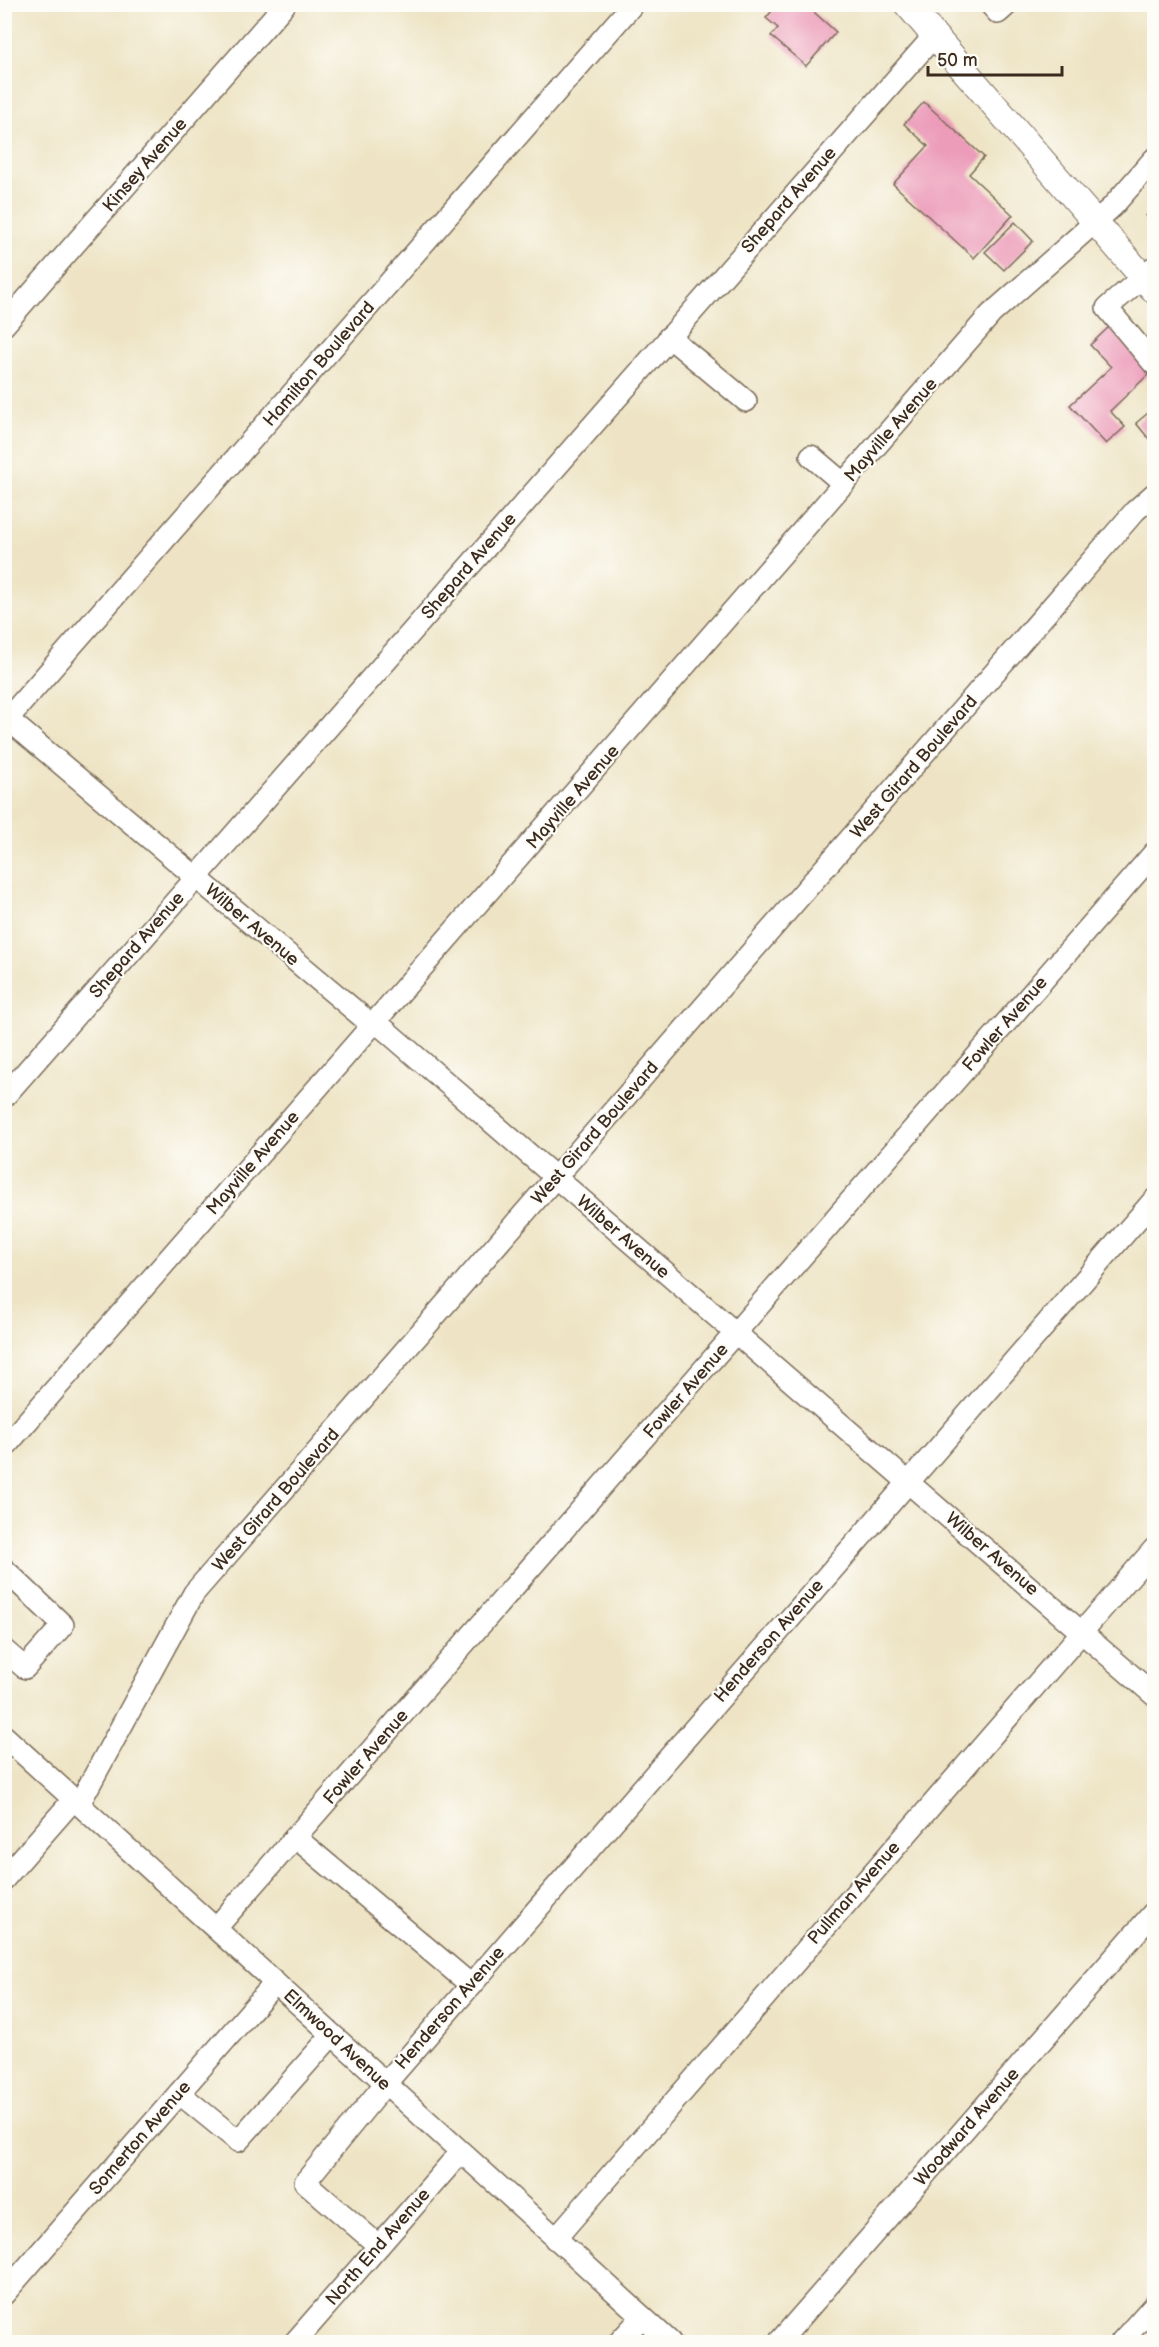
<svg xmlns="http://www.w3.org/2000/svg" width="1159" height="2347" font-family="'Balsamiq Sans',sans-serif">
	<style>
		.building { fill: #ec9bb9 }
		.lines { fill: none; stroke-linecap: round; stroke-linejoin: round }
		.minor-casing { stroke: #7a6b58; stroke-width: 24 }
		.major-casing { stroke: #7a6b58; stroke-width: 28 }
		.minor { stroke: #fff; stroke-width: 21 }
		.major { stroke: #fff; stroke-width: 26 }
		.labels { text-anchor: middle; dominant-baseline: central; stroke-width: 4.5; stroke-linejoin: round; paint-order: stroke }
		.street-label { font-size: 18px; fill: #3b2a1e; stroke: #fdfcf7 }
	</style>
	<rect width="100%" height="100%" fill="#fdfcf7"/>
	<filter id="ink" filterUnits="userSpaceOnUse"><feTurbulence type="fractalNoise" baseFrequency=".0167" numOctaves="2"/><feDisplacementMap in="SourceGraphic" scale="12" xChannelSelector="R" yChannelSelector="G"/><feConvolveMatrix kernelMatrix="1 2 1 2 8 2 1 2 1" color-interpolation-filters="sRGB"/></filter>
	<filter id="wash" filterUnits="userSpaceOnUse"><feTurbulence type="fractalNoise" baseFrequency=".008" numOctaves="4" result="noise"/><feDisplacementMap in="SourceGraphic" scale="24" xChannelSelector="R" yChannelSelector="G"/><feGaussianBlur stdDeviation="1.35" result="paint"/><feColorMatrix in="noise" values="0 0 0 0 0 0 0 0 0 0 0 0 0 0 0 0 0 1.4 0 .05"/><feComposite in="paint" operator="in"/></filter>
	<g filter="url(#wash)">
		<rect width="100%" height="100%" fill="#eee4c5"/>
		<g id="blocks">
			<!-- building -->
			<g class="building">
				<path d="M778 4H805L836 32 806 66 771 36 778 28 766 18Z"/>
				<path d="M924 102 984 157 969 174 1013 215 974 258 893 184 928 146 904 124Z"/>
				<path d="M1154 207V224L1146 216Z"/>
				<path d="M1015 222 1033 241 1004 270 985 252Z"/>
				<path d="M1110 326 1152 371 1110 411 1125 427 1106 444 1070 405 1111 367 1090 345Z"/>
				<path d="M1154 408V443L1153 444 1136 423Z"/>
			</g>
		</g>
	</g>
	<g filter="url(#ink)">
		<use href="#blocks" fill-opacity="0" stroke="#7a6b58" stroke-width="1.5"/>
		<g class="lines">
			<defs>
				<g id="minor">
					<path d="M990 4 998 13 1008 4"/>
					<path d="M1154 267 1107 308 1154 364"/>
					<path d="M4 325 285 4"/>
					<path d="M669 337 746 401"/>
					<path d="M811 456 844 484"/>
					<path d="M4 716 366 1020 383 1028 1154 1695"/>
					<path d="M4 723 633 4"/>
					<path d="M4 1097 934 36"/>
					<path d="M4 1448 991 314 1112 207 1154 159"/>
					<path d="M4 1569 63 1625 25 1668 4 1650"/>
					<path d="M4 1736 670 2342"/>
					<path d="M79 1804 194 1593 1135 511 1154 494"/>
					<path d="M295 1837 471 1985"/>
					<path d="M4 1879 74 1799"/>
					<path d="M216 1928 1154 853"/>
					<path d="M179 2093 238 2141 332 2035"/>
					<path d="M555 2239 1154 1549"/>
					<path d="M379 2246 305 2182 385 2084 1154 1200"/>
					<path d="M4 2294 275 1983"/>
					<path d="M295 2342 460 2153"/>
					<path d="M619 2342 642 2317"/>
					<path d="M779 2342 1154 1912"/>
					<path d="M1121 2342 1154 2305"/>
				</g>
				<path id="major" d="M907 4 1154 290"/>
			</defs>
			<!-- minor casing -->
			<use href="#minor" class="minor-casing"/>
			<!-- major casing -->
			<use href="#major" class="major-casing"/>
			<!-- minor -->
			<use href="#minor" class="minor"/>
			<!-- major -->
			<use href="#major" class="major"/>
		</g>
	</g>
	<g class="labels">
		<!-- street labels -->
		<g class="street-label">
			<text transform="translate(145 165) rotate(-49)">Kinsey Avenue</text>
			<text transform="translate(789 200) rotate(-49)">Shepard Avenue</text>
			<text transform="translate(319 364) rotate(-49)">Hamilton Boulevard</text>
			<text transform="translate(891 430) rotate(-49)">Mayville Avenue</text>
			<text transform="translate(469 566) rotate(-49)">Shepard Avenue</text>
			<text transform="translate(914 767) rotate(-49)">West Girard Boulevard</text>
			<text transform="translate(573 797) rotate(-49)">Mayville Avenue</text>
			<text transform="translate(252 925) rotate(40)">Wilber Avenue</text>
			<text transform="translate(137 945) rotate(-49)">Shepard Avenue</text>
			<text transform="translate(1005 1024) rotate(-49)">Fowler Avenue</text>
			<text transform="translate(595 1133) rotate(-49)">West Girard Boulevard</text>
			<text transform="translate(253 1163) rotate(-49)">Mayville Avenue</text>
			<text transform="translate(623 1237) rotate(41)">Wilber Avenue</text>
			<text transform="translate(686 1391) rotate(-49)">Fowler Avenue</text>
			<text transform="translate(276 1500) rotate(-49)">West Girard Boulevard</text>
			<text transform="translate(992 1554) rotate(41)">Wilber Avenue</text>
			<text transform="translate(769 1641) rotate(-49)">Henderson Avenue</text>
			<text transform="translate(366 1757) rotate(-49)">Fowler Avenue</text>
			<text transform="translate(854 1893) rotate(-49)">Pullman Avenue</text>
			<text transform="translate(450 2008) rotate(-49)">Henderson Avenue</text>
			<text transform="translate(337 2040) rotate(43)">Elmwood Avenue</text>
			<text transform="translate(967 2127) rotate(-49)">Woodward Avenue</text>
			<text transform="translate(140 2138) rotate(-49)">Somerton Avenue</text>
			<text transform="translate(378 2247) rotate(-49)">North End Avenue</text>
		</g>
	</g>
	<!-- margin -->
	<rect width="1159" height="2347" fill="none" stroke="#fdfcf7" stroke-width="24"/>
	<!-- scale -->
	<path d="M928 66v9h134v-9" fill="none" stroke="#3b2a1e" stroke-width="3"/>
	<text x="937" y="66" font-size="18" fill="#3b2a1e" stroke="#fdfcf7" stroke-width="4.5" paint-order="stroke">50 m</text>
</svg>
